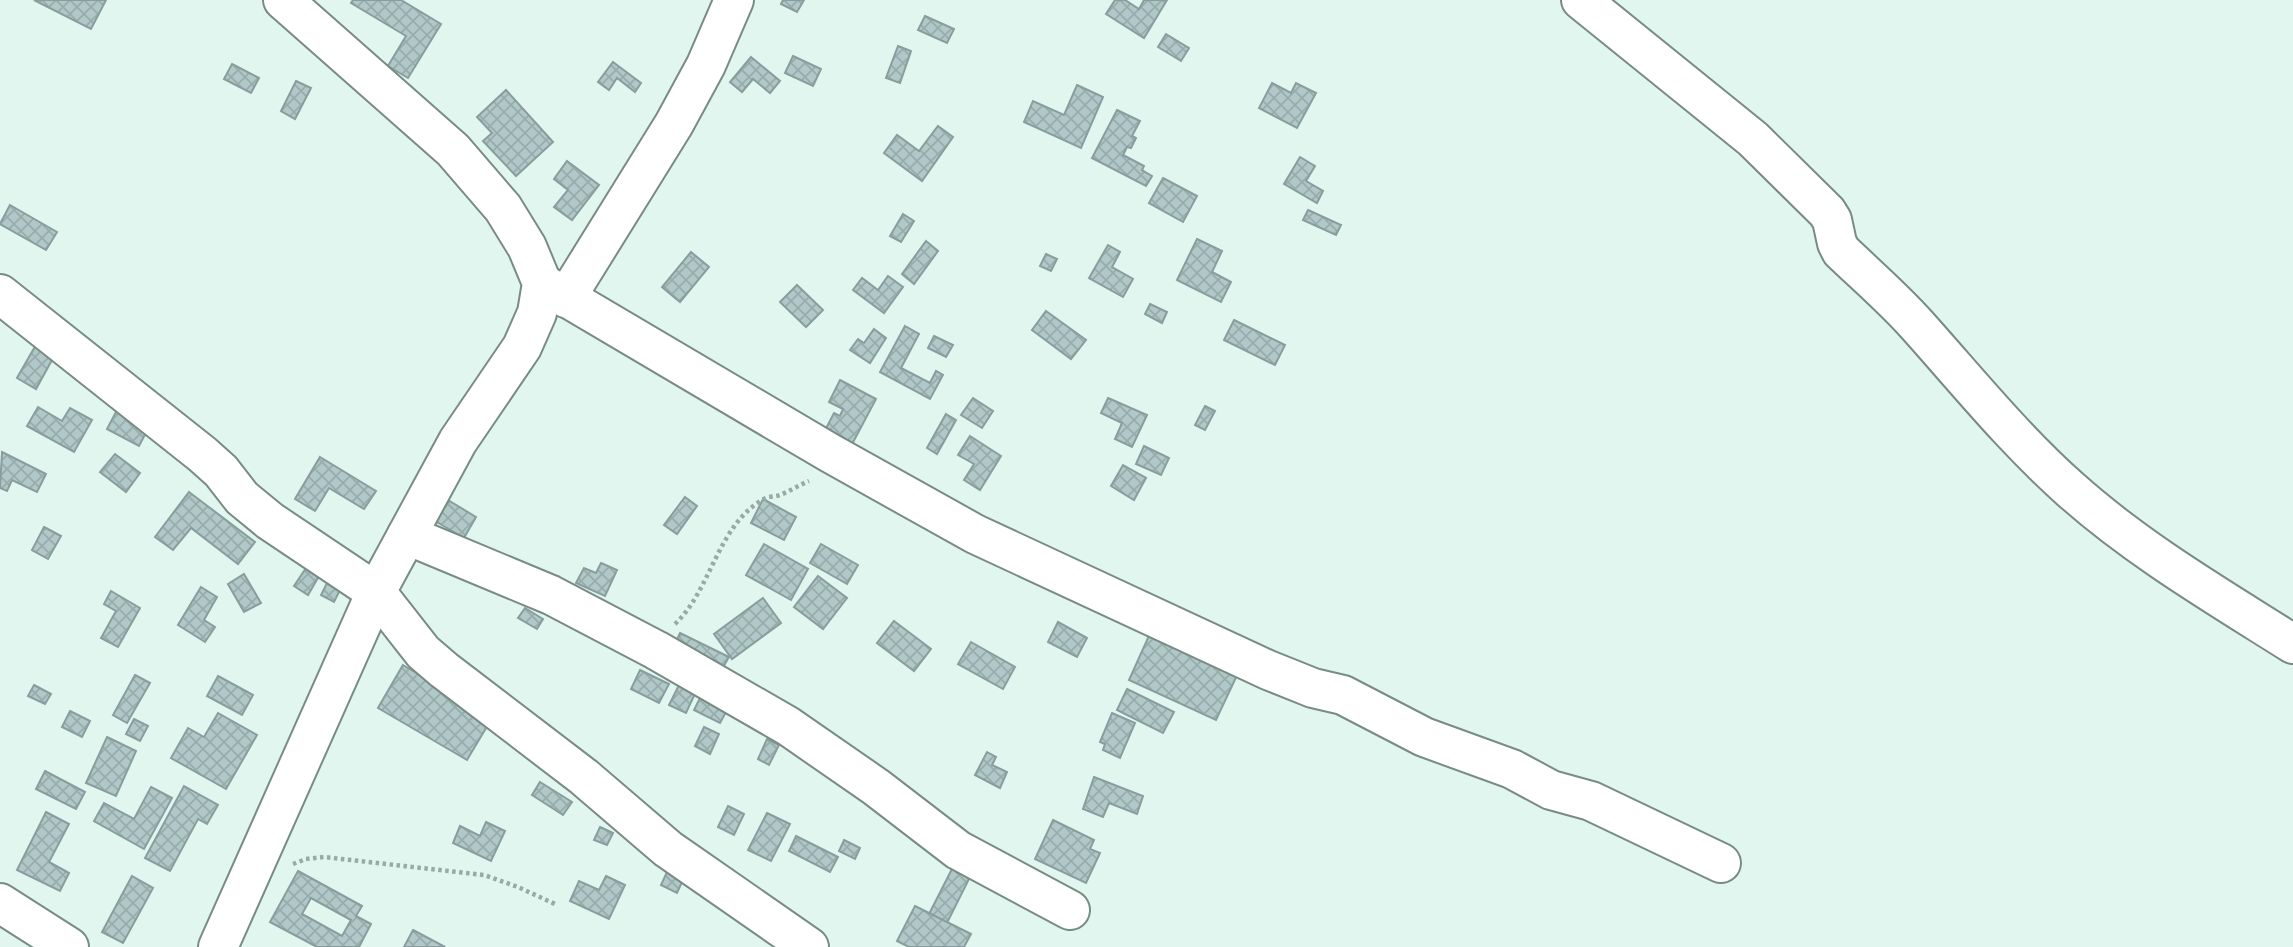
<svg xmlns="http://www.w3.org/2000/svg" width="2293" height="947" font-family="Helvetica,sans-serif">
	<style>
		.building { fill: url(#building-cross-hatch); stroke: #889e9e; stroke-width: 2; fill-rule: evenodd }
		.lines { fill: none; stroke-linecap: round; stroke-linejoin: round }
		.minor-casing { stroke: #788c85; stroke-width: 42 }
		.path { stroke: #99a9a4; stroke-width: 4.5; stroke-dasharray: 3.5 3.5; stroke-linecap: butt }
		.minor { stroke: #fff; stroke-width: 38 }
	</style>
	<defs>
		<pattern id="building-cross-hatch" width="8" height="8" patternUnits="userSpaceOnUse" patternTransform="scale(1.75)"><rect width="8" height="8" fill="#b1c8c8"/><path d="M0 0l8 8M0 8l8-8" fill="none" stroke="#98acac"/></pattern>
	</defs>
	<rect width="100%" height="100%" fill="#e1f6ef"/>
	<!-- building -->
	<g class="building">
		<path d="M34 0H106L91 29Z"/>
		<path d="M353 0H401L441 24 408 78 388 66 406 36 351 3Z"/>
		<path d="M783 0H804L797 12 781 4Z"/>
		<path d="M1115 0H1125L1139 9 1144 0H1167L1144 38 1106 14Z"/>
		<path d="M925 16 954 29 947 43 918 30Z"/>
		<path d="M1166 34 1189 48 1181 61 1158 47Z"/>
		<path d="M898 46 911 51 900 83 886 78Z"/>
		<path d="M793 56 821 69 813 86 785 73Z"/>
		<path d="M751 57 780 81 770 93 753 79 742 92 730 82Z"/>
		<path d="M613 62 641 83 635 92 617 78 609 90 598 82Z"/>
		<path d="M232 64 259 78 251 93 224 79Z"/>
		<path d="M296 81 311 88 295 119 281 111Z"/>
		<path d="M1272 83 1291 93 1296 83 1316 93 1297 128 1259 108Z"/>
		<path d="M1077 85 1103 97 1081 148 1024 122 1033 101 1064 115Z"/>
		<path d="M506 90 553 142 516 176 483 141 492 133 477 117Z"/>
		<path d="M1117 110 1140 121 1132 136 1136 138 1131 148 1127 147 1123 155 1144 166 1142 170 1152 176 1146 186 1092 158Z"/>
		<path d="M938 126 953 137 922 181 884 153 897 135 919 151Z"/>
		<path d="M1300 157 1315 166 1306 181 1323 191 1317 203 1284 184Z"/>
		<path d="M567 161 599 185 572 220 554 207 568 190 554 179Z"/>
		<path d="M1163 178 1197 196 1183 222 1149 203Z"/>
		<path d="M10 205 57 232 46 250 0 224Z"/>
		<path d="M1308 210 1341 225 1336 235 1303 220Z"/>
		<path d="M903 214 914 221 901 242 890 236Z"/>
		<path d="M1197 239 1222 251 1212 272 1231 282 1221 302 1177 280Z"/>
		<path d="M926 241 938 251 914 284 902 274Z"/>
		<path d="M1108 245 1120 252 1112 267 1133 279 1123 297 1089 278Z"/>
		<path d="M691 252 709 267 680 302 662 287Z"/>
		<path d="M1046 254 1057 259 1051 271 1040 266Z"/>
		<path d="M888 276 903 287 884 313 853 290 862 278 878 290Z"/>
		<path d="M797 285 823 310 806 327 780 302Z"/>
		<path d="M1150 304 1167 312 1162 323 1145 314Z"/>
		<path d="M1046 311 1086 340 1071 359 1032 330Z"/>
		<path d="M1234 320 1285 345 1275 365 1224 340Z"/>
		<path d="M905 326 919 334 901 368 930 383 936 371 943 375 930 399 880 372Z"/>
		<path d="M874 329 886 338 870 363 850 350 858 339 864 343Z"/>
		<path d="M934 336 953 345 946 357 928 348Z"/>
		<path d="M40 338 58 349 36 389 17 378Z"/>
		<path d="M840 380 876 399 849 450 822 436 834 413 840 416 843 409 829 402Z"/>
		<path d="M973 398 993 411 982 428 961 415Z"/>
		<path d="M1108 398 1147 415 1132 447 1115 439 1122 423 1101 413Z"/>
		<path d="M1205 406 1215 411 1205 430 1195 425Z"/>
		<path d="M38 407 62 421 70 408 92 420 74 452 27 426Z"/>
		<path d="M117 410 149 427 139 446 107 429Z"/>
		<path d="M946 414 956 420 937 454 927 448Z"/>
		<path d="M970 436 1001 456 980 490 964 480 974 464 958 455Z"/>
		<path d="M1144 446 1169 458 1161 475 1136 464Z"/>
		<path d="M2 452 46 474 37 492 12 480 7 491 0 488Z"/>
		<path d="M115 454 140 473 126 492 100 472Z"/>
		<path d="M320 457 376 491 364 509 329 488 315 511 295 499Z"/>
		<path d="M1123 465 1146 478 1134 500 1111 486Z"/>
		<path d="M189 492 255 542 238 564 191 528 173 550 155 537Z"/>
		<path d="M685 497 697 506 677 534 664 525Z"/>
		<path d="M763 499 796 517 784 540 751 523Z"/>
		<path d="M448 500 476 517 464 538 435 521Z"/>
		<path d="M44 527 61 536 48 559 32 550Z"/>
		<path d="M764 544 808 569 791 600 746 575Z"/>
		<path d="M821 544 858 565 847 584 810 563Z"/>
		<path d="M601 563 617 570 605 596 576 583 584 568 596 573Z"/>
		<path d="M306 568 319 576 308 595 294 586Z"/>
		<path d="M244 574 261 603 244 612 228 584Z"/>
		<path d="M818 576 847 598 823 629 794 607Z"/>
		<path d="M330 577 343 584 334 602 321 595Z"/>
		<path d="M201 587 217 597 204 620 215 627 205 642 178 625Z"/>
		<path d="M111 591 140 608 118 647 101 638 116 611 104 604Z"/>
		<path d="M763 598 781 623 732 659 714 634Z"/>
		<path d="M525 608 543 619 537 629 518 618Z"/>
		<path d="M894 621 931 649 914 671 877 643Z"/>
		<path d="M1058 622 1087 638 1077 657 1048 642Z"/>
		<path d="M1152 629 1240 669 1216 720 1129 680Z"/>
		<path d="M680 633 729 657 721 671 673 648Z"/>
		<path d="M971 642 1015 667 1003 689 958 664Z"/>
		<path d="M403 665 492 718 467 760 378 708Z"/>
		<path d="M640 670 669 684 659 703 631 689Z"/>
		<path d="M135 675 150 683 127 723 113 715Z"/>
		<path d="M218 676 253 695 242 715 207 696Z"/>
		<path d="M683 677 699 685 686 713 669 705Z"/>
		<path d="M34 685 51 694 45 704 28 696Z"/>
		<path d="M705 688 732 701 720 723 694 710Z"/>
		<path d="M1127 689 1174 712 1163 733 1117 710Z"/>
		<path d="M70 711 90 721 82 737 62 727Z"/>
		<path d="M218 713 257 735 226 789 171 758 188 728 204 737Z"/>
		<path d="M1112 713 1135 723 1120 758 1103 750 1105 744 1100 742Z"/>
		<path d="M134 719 148 726 140 741 126 734Z"/>
		<path d="M704 727 719 734 710 754 695 746Z"/>
		<path d="M107 737 136 751 116 796 86 783Z"/>
		<path d="M767 739 779 745 769 765 758 759Z"/>
		<path d="M987 752 996 757 992 765 1007 772 1000 788 975 775Z"/>
		<path d="M45 771 85 792 76 809 36 789Z"/>
		<path d="M1094 777 1143 796 1137 814 1109 803 1103 817 1083 809Z"/>
		<path d="M540 782 572 802 563 815 532 795Z"/>
		<path d="M184 786 218 805 207 824 198 819 170 871 145 858Z"/>
		<path d="M151 787 172 798 144 849 94 821 104 803 134 819Z"/>
		<path d="M728 806 744 814 734 835 718 827Z"/>
		<path d="M46 812 69 824 49 862 69 873 60 891 17 870Z"/>
		<path d="M767 813 790 824 771 861 748 850Z"/>
		<path d="M1053 820 1094 840 1090 849 1100 853 1086 883 1035 859Z"/>
		<path d="M486 822 505 831 491 861 453 843 460 826 480 836Z"/>
		<path d="M600 827 613 833 607 845 594 840Z"/>
		<path d="M796 836 838 857 830 872 789 851Z"/>
		<path d="M844 840 860 848 855 859 839 851Z"/>
		<path d="M954 865 971 875 946 925 928 916Z"/>
		<path d="M298 871 362 906 356 916 371 924 359 947H317L270 922ZM311 898 351 920 342 936 302 914Z"/>
		<path d="M667 872 683 880 677 893 661 885Z"/>
		<path d="M132 876 153 888 123 943 102 932Z"/>
		<path d="M606 876 625 885 609 919 570 901 579 881 599 890Z"/>
		<path d="M915 906 971 934 964 947H909L897 941Z"/>
		<path d="M413 930 445 947H404Z"/>
	</g>
	<g class="lines">
		<defs>
			<g id="minor">
				<path d="M1581 0 1753 139 1827 212 1832 220 1837 243 1841 251C1866 275 1894 299 1917 325 1968 382 2013 438 2070 489 2137 549 2217 596 2293 644"/>
				<path d="M542 283 830 453 975 534 1268 670 1313 688 1343 695 1424 737 1512 769 1551 790 1591 801 1721 863"/>
				<path d="M0 294 202 454 221 471 242 498 270 521 376 592 423 652 444 670 584 777 668 849 809 947"/>
				<path d="M566 298 674 124 706 65 734 0"/>
				<path d="M407 535 551 595 656 650 788 726 876 787 958 850 1070 910"/>
				<path d="M0 903 69 947"/>
				<path d="M218 947 376 592 458 441 522 347 537 313 542 283 527 247 503 208 453 150 283 0"/>
			</g>
		</defs>
		<!-- minor casing -->
		<use href="#minor" class="minor-casing"/>
		<!-- path -->
		<g class="path">
			<path d="M675 624C712 589 717 525 764 499 768 496 775 497 780 495 790 491 799 485 809 481"/>
			<path d="M293 864 306 859 324 857 484 875 518 887 555 904"/>
		</g>
		<!-- minor -->
		<use href="#minor" class="minor"/>
	</g>
</svg>
